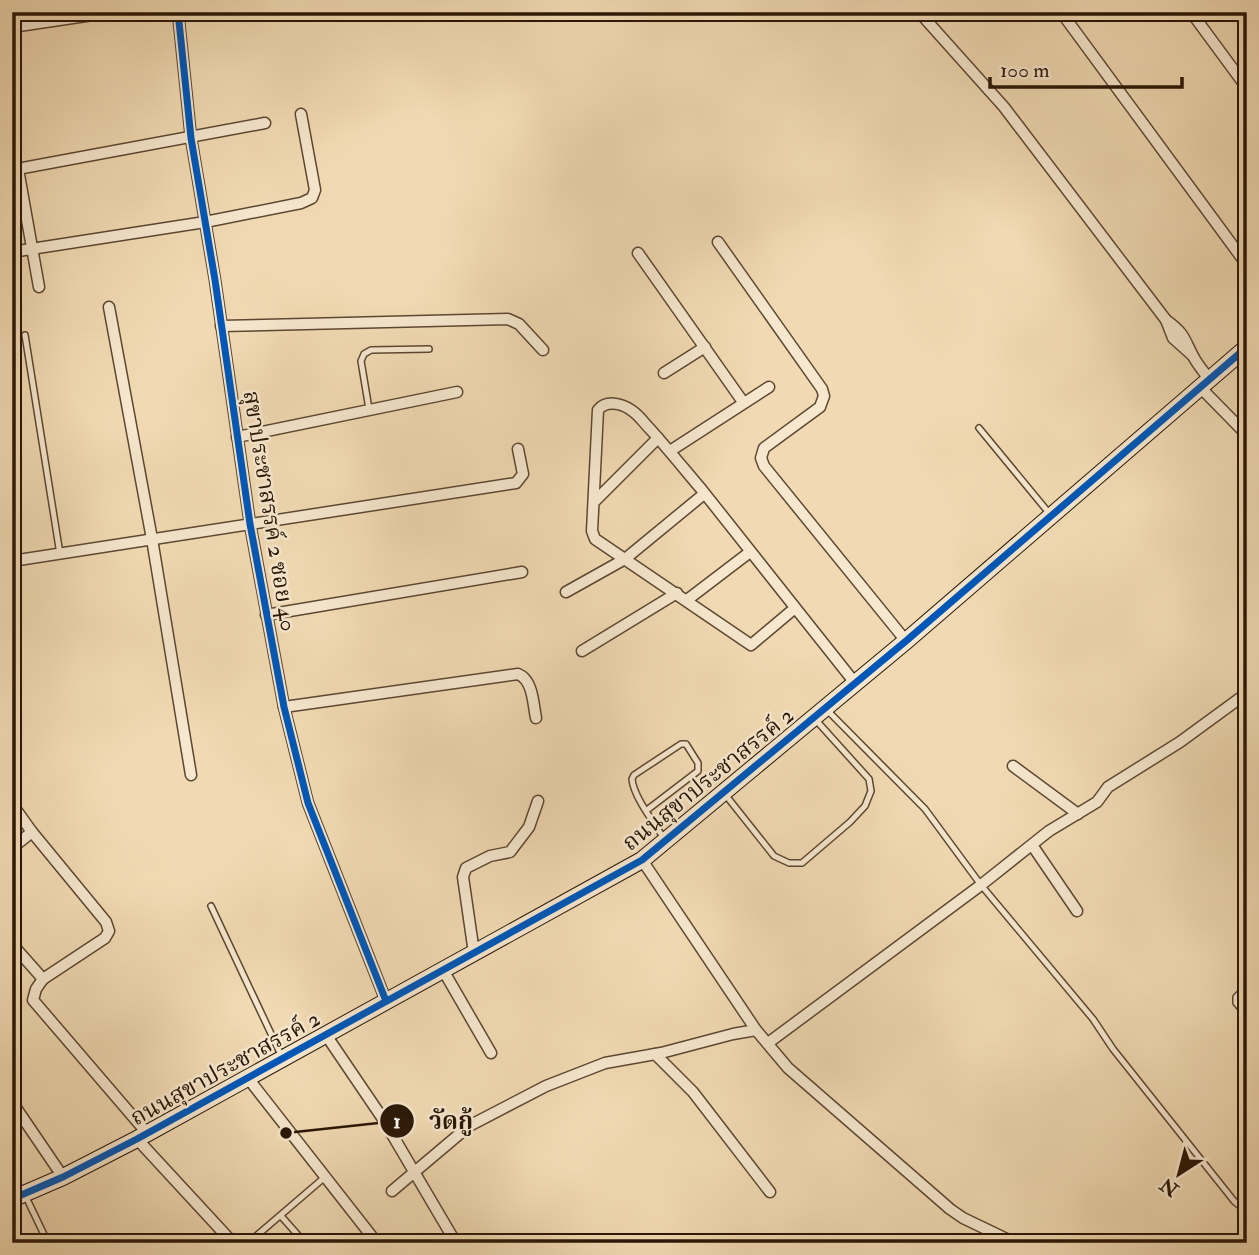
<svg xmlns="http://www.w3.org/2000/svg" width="1259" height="1255" font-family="'IM FELL Double Pica','Noto Serif Thai',serif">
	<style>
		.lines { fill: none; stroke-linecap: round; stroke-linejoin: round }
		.lane-casing { stroke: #5c4731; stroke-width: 8 }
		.street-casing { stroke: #5c4731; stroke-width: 13 }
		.secondary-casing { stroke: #2a1606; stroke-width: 18 }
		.lane { stroke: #f6e7ce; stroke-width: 5 }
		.street { stroke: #f6e7ce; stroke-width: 10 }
		.secondary { stroke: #f6e7ce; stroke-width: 16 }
		.cycleway-casing { stroke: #f6e7ce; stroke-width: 11 }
		.cycleway { stroke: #0057b8; stroke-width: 7 }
		.labels { text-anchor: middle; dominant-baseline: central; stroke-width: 5; stroke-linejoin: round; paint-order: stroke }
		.street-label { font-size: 23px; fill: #2a1606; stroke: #f6e7ce }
		.leader { fill: none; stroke: #2a1606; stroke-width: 2.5 }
		.callout-dot { fill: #2a1606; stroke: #f6e7ce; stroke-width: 2.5 }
		.mark-label { font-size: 21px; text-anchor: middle; font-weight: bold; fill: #fff }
		.callout-label { font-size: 24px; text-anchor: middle; font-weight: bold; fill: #2a1606; stroke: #f6e7ce; stroke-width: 5; stroke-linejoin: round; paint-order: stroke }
	</style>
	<rect width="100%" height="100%" fill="#f1dab3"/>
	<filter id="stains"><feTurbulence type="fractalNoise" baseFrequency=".00286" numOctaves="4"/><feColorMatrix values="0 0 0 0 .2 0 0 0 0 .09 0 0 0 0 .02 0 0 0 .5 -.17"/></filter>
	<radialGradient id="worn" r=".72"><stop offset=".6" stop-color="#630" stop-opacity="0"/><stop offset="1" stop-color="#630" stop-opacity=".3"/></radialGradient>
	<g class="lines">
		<defs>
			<g id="lane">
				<path d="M25 335 60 554"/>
				<path d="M369 409 361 361 364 354 371 350 429 349"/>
				<path d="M979 428 1049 513"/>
				<path d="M827 710 925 809 981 885 1093 1019 1113 1049 1234 1201 1247 1212"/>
				<path d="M724 793 774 856 789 863H802L850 822 865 806 871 791 869 779 814 718"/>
				<path d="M647 810 698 771V763L686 744H681L634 775 632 779C633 796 655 824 665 840"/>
				<path d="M211 906 281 1055"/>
				<path d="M1247 986 1236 997V1003L1247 1016"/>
				<path d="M26 1197 48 1243"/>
				<path d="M281 1216 305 1243"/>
				<path d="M248 1243 325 1177"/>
			</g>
			<g id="street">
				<path d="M178 12 191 138 215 280 250 524 284 707 308 803 386 1001"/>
				<path d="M919 12 1004 107 1166 320C1185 334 1183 337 1193 356 1197 364 1204 372 1209 379"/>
				<path d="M1061 12 1247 265"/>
				<path d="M1191 12 1247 88"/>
				<path d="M12 27 113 12"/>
				<path d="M18 169 39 287"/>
				<path d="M12 170 265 123"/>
				<path d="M718 242 822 389 824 396 820 407 764 448 761 458 764 466 906 641"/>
				<path d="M12 252 205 222 301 203 312 198 315 190 301 114"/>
				<path d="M638 253 743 402"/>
				<path d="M109 307 152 539 191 775"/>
				<path d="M1166 320 1173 338 1192 355"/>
				<path d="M221 326 508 319 519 324 543 350"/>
				<path d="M664 373 705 347"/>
				<path d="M1200 387 1247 435"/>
				<path d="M237 437 457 392"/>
				<path d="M670 451 769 387"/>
				<path d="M594 502 658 438"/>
				<path d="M12 561 516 483 523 474 518 449"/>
				<path d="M566 592 625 559 704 494"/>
				<path d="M687 600 750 552"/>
				<path d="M795 608 751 645 595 539 592 531 598 410C606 400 621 403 631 410 639 415 644 423 650 429 668 449 685 470 702 490 753 555 804 619 855 683"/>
				<path d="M266 615 522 572"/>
				<path d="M582 651 677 593"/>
				<path d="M284 707 518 674C533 680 533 703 536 718"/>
				<path d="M1013 766 1078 814"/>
				<path d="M12 804 32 832 106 922 109 931 105 938 43 979 36 989 33 1000 147 1133"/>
				<path d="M1032 845 1077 911"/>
				<path d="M12 848 32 832"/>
				<path d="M642 860 756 1030 788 1068 950 1209 963 1218 1015 1243"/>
				<path d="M12 944 43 979"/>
				<path d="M474 953 463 877 466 868 490 856 510 852 529 827 538 801"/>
				<path d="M443 970 491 1053"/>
				<path d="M326 1035 383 1119 456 1243"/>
				<path d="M768 1043 981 885 1049 831 1097 802 1108 787 1180 742 1247 693"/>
				<path d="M655 1054 693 1092 770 1192"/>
				<path d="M247 1077 377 1243"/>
				<path d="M12 1102 63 1177"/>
				<path d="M137 1139 233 1243"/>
				<path d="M392 1191 469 1126 546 1086 605 1063 661 1053 733 1034 756 1030"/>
			</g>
			<path id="secondary" d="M12 1199 63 1177 137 1139 642 860 906 641 1247 347"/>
		</defs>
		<!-- lane casing -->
		<use href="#lane" class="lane-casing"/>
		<!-- street casing -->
		<use href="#street" class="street-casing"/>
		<!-- secondary casing -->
		<use href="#secondary" class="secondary-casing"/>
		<!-- lane -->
		<use href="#lane" class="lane"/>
		<!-- street -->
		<use href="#street" class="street"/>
		<!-- secondary -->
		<use href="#secondary" class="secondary"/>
		<defs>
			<g id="cycleway">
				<path d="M178 12 191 138 215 280 250 524 284 707 308 803 386 1001"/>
				<path d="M12 1199 63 1177 137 1139 642 860 906 641 1247 347"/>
			</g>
		</defs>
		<!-- cycleway casing -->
		<use href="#cycleway" class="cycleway-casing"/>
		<!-- cycleway -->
		<use href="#cycleway" class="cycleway"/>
	</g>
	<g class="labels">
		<!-- street labels -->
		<g class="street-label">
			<text transform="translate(270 511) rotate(81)">สุขาประชาสรรค์ 2 ซอย 40</text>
			<text transform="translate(708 779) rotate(-39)">ถนนสุขาประชาสรรค์ 2</text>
			<text transform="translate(225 1068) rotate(-29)">ถนนสุขาประชาสรรค์ 2</text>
		</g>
	</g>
	<!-- callouts -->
	<path class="leader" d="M286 1133L397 1121"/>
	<g class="callout-dot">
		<circle cx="286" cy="1133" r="7"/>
		<circle cx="397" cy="1121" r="18"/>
	</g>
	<g class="mark-label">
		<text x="397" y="1128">1</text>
	</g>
	<g class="callout-label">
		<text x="451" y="1129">วัดกู้</text>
	</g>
	<!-- margin -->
	<rect width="1259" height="1255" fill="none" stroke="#f1dab3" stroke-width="42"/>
	<rect x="14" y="14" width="1231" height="1227" fill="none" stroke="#2a1606" stroke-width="3.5"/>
	<rect x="21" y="21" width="1217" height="1213" fill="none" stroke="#2a1606" stroke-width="2"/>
	<!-- north arrow -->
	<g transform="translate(1179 1174) rotate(216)" stroke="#f6e7ce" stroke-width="5" paint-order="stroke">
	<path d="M0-5L12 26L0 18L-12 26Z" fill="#2a1606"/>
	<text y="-10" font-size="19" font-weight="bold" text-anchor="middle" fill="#2a1606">N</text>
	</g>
	<!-- scale -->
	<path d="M990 77v10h192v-10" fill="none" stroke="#2a1606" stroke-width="3.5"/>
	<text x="1000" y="77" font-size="21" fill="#2a1606" stroke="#f6e7ce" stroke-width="5" paint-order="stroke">100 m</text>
	<rect width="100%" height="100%" filter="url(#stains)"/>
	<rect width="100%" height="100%" fill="url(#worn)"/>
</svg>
